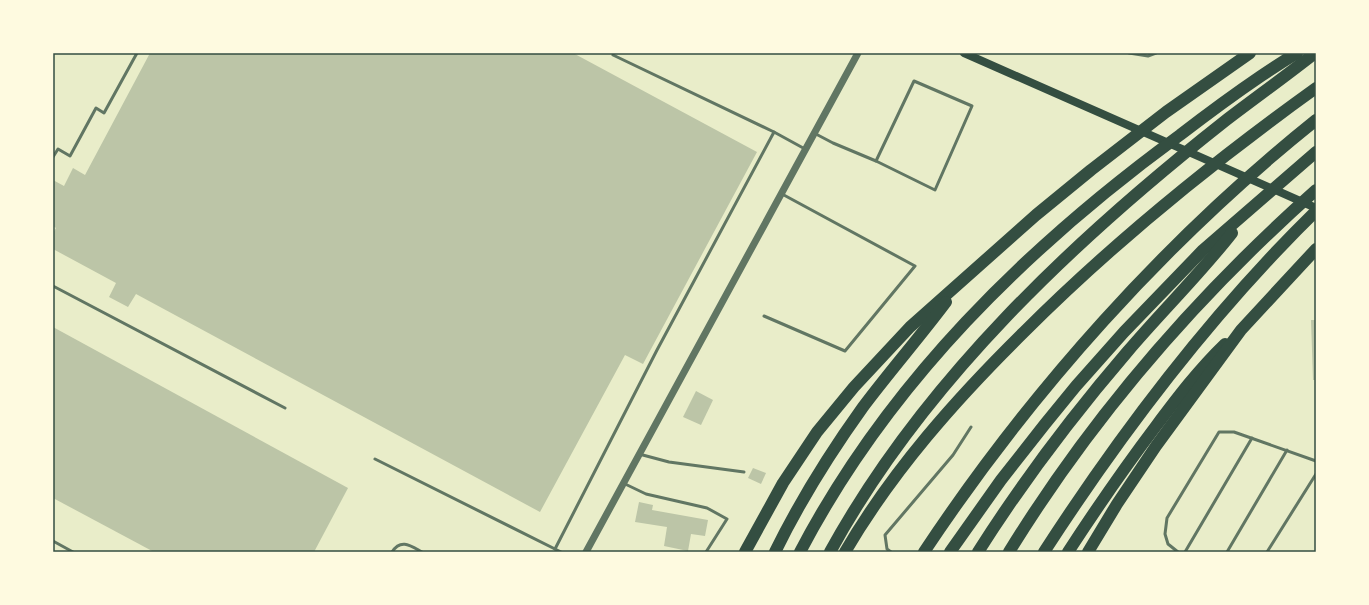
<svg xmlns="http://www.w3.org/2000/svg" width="1369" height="605" font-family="'IBM Plex Sans',sans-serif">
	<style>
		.building { fill: #bcc5a7 }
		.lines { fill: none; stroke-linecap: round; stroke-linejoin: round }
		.service { stroke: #617663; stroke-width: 3 }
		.tertiary { stroke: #617663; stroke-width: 7 }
		.secondary { stroke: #344e41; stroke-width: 8 }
		.motorway { stroke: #344e41; stroke-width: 12 }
		.neatline { fill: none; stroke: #344e41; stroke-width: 1.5 }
	</style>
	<rect width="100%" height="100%" fill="#e9edc9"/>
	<!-- building -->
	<g class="building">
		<path d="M150 53H573L757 152 643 364 625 355 540 512 136 294 128 307 109 297 116 283 53 249V233L56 228 53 226V180L64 186 73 168 85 175Z"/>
		<path d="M1311 320H1316V380H1313Z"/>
		<path d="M53 327 348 488 314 552H154L53 498Z"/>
		<path d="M696 391 713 400 701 425 683 417Z"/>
		<path d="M753 468 766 473 761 484 748 478Z"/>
		<path d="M639 502 653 505 652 510 708 520 705 536 691 534 688 551 664 546 667 527 635 522Z"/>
	</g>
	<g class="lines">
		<!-- service -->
		<g class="service">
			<path d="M1129 53 1148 56 1156 53"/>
			<path d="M613 55 774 132"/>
			<path d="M914 81 972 106 935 190 876 161Z"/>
			<path d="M814 133 833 143 876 161"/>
			<path d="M53 157 58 149 70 156 96 108 104 113 137 53"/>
			<path d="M53 286 285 408"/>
			<path d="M764 316 845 351 915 266 782 194"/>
			<path d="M639 454 669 462 744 472"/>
			<path d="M375 459 561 552"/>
			<path d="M623 483 646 494 707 508 727 519 706 552"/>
			<path d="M53 541 73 552"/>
			<path d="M555 549 657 350 774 132 805 149"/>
			<path d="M392 552C401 538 411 546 422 552"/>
			<path d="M891 552 887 549 885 535 953 455 971 427"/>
			<path d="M1178 552 1168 544 1165 534 1167 518 1219 432H1234L1316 461"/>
			<path d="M1185 552 1252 438"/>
			<path d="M1227 552 1287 450"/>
			<path d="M1267 552 1316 474"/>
		</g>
		<!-- tertiary -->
		<path class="tertiary" d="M586 552 858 53"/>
		<!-- secondary -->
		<path class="secondary" d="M964 53 1316 208"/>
		<!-- motorway -->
		<g class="motorway">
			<path d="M745 552 783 483 817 432 854 387 910 327 1036 215 1091 170 1166 112 1250 53"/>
			<path d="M775 552C800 501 830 453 863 407 890 371 919 338 946 302"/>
			<path d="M800 552C889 382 1027 247 1180 135 1206 115 1233 95 1261 76 1273 68 1285 60 1297 53"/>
			<path d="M830 552C923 382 1074 240 1225 121 1255 98 1286 76 1315 53"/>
			<path d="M845 552C893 470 956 399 1024 332 1114 242 1213 162 1316 88"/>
			<path d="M924 552C1031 391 1165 241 1316 120"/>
			<path d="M950 552 1001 480 1045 424 1076 386 1124 332 1203 250 1316 152"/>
			<path d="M978 552C1023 481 1073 415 1128 351 1162 311 1200 274 1232 233"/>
			<path d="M1009 552C1092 417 1198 295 1316 190"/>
			<path d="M1044 552C1123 430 1212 313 1316 211"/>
			<path d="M1068 552C1096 509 1125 467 1156 426 1177 398 1199 369 1225 344"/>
			<path d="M1088 552 1117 504 1156 446 1241 330 1316 249"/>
		</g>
	</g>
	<!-- border -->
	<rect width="1369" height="605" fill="none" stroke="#fefae0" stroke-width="108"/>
	<rect x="54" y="54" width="1261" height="497" class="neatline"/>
</svg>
